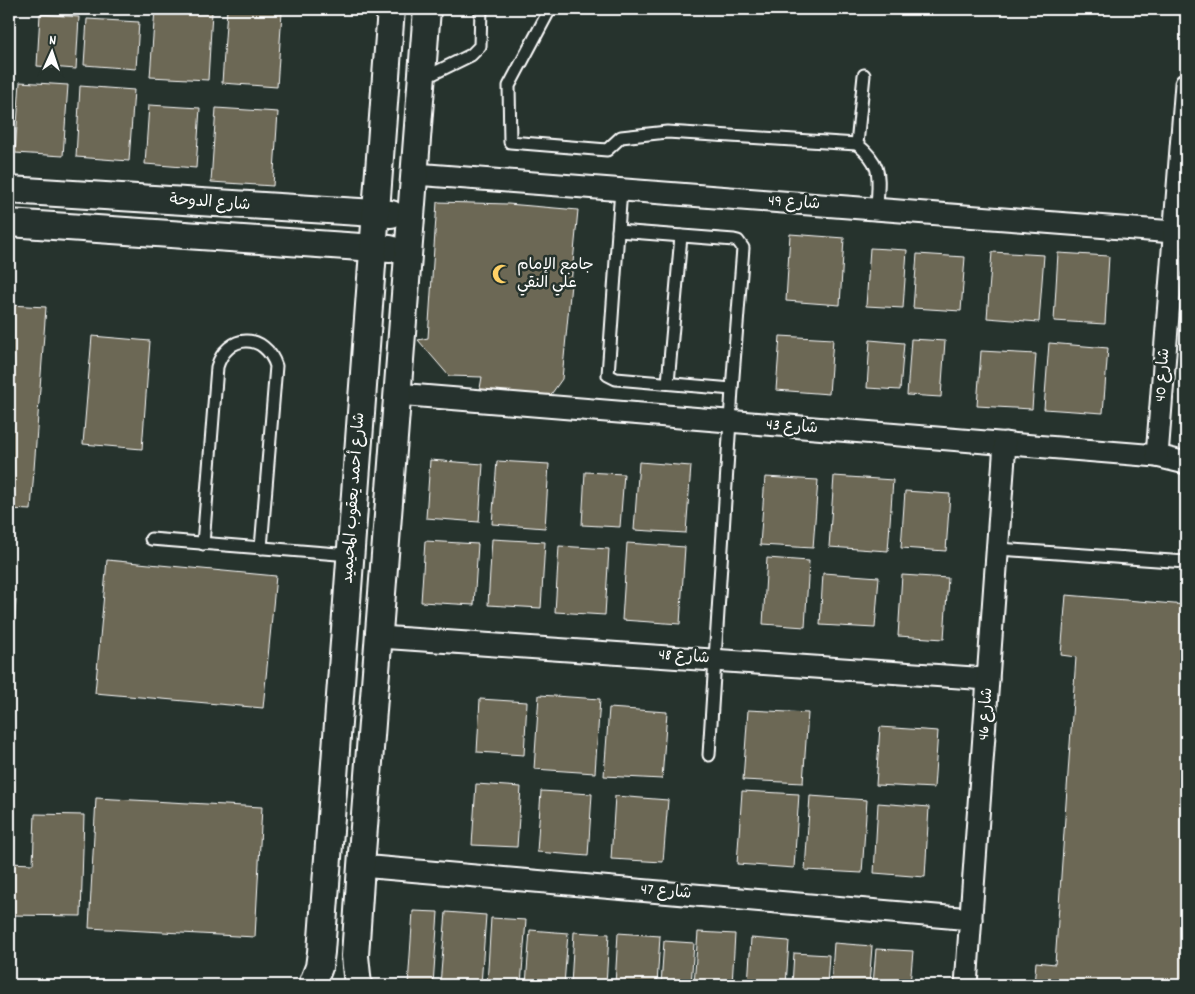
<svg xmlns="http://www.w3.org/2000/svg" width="1195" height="994" font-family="Dekko,'Playpen Sans Arabic',sans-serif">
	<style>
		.building { fill: #6c6855; stroke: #fff }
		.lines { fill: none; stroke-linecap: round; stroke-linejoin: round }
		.service-casing { stroke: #fff; stroke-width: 15 }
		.minor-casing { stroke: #fff; stroke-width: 25 }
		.tertiary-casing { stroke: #fff; stroke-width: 30 }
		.service { stroke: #26332d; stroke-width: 11 }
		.minor { stroke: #26332d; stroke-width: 21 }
		.tertiary { stroke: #26332d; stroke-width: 26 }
		.labels { text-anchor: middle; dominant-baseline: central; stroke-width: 5; stroke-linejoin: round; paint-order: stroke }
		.street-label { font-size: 16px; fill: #fff; stroke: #26332d }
		.poi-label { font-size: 16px; fill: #fff; stroke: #26332d; text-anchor: start }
	</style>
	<rect width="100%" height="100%" fill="#26332d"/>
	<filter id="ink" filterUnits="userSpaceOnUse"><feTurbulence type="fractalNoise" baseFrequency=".02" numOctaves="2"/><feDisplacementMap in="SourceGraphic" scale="10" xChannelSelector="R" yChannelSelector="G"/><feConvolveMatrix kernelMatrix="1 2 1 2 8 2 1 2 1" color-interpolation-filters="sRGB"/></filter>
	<g filter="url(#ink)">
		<!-- building -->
		<g class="building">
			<path d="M155 9 212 12 208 80 150 77Z"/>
			<path d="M227 9 282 12 277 87 222 83Z"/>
			<path d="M40 14 79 17 76 69 37 66Z"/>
			<path d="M87 19 139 22 136 69 84 65Z"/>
			<path d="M20 82 68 85 63 156 15 153Z"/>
			<path d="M80 86 134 90 129 161 76 157Z"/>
			<path d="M149 105 200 108 196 168 145 164Z"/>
			<path d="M216 108 278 112 273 186 211 182Z"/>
			<path d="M437 202 508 204 578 210 562 379 547 400 479 394 482 377 449 376 418 340 428 338Z"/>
			<path d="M790 234 844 238 840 305 786 301Z"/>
			<path d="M870 248 907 250 903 308 866 306Z"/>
			<path d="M992 252 1044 255 1039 322 987 318Z"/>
			<path d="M1058 253 1109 256 1105 324 1054 321Z"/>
			<path d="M917 254 965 257 961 311 913 308Z"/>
			<path d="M9 305 46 307 31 510 9 509Z"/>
			<path d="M92 336 150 341 142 449 83 444Z"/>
			<path d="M780 336 833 339 829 394 776 390Z"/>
			<path d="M911 339 945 341 941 397 907 395Z"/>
			<path d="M870 340 904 343 900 390 867 388Z"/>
			<path d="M1049 343 1108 348 1103 413 1044 409Z"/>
			<path d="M981 351 1036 354 1032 409 977 406Z"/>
			<path d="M430 460 483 464 479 522 426 518Z"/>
			<path d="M497 461 549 464 545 528 492 524Z"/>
			<path d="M639 462 691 466 686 533 634 530Z"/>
			<path d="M585 472 624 474 620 527 582 525Z"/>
			<path d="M834 476 893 480 888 551 829 547Z"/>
			<path d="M765 477 818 480 813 548 760 545Z"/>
			<path d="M905 491 950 494 946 551 901 548Z"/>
			<path d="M492 539 545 542 541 608 488 605Z"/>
			<path d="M425 541 478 544 474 605 421 602Z"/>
			<path d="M627 543 685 547 680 624 622 620Z"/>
			<path d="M559 546 609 549 605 615 555 612Z"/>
			<path d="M767 558 809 561 805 627 763 624Z"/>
			<path d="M107 560 276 576 263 708 95 693Z"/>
			<path d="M823 573 879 577 875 628 820 625Z"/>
			<path d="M902 575 948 578 944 639 898 636Z"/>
			<path d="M1066 595 1186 605V985H1034L1036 962 1055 964 1076 657 1061 655Z"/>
			<path d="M9 600H16L14 631H9Z"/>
			<path d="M539 695 600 699 595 773 534 769Z"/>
			<path d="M480 699 527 702 524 755 477 752Z"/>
			<path d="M609 708 667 712 662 779 604 776Z"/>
			<path d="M748 710 808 713 803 783 743 780Z"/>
			<path d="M880 727 938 731 934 788 876 785Z"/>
			<path d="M476 784 521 787 517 847 472 845Z"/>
			<path d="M541 791 592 794 588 856 537 852Z"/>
			<path d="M742 791 799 794 794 868 737 864Z"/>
			<path d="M615 796 668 800 663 862 611 859Z"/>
			<path d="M810 796 867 800 862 873 805 870Z"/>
			<path d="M96 798 262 807 255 937 89 928Z"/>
			<path d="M878 803 929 807 925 877 874 873Z"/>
			<path d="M35 814 84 815 81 916 9 915V863L33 864Z"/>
			<path d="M413 911 438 912 433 985H408Z"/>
			<path d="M446 912 486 915 481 985H440Z"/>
			<path d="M491 918 526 920 521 985H487Z"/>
			<path d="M530 930 568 933 564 985H526Z"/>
			<path d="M574 932 609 934 606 985H571Z"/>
			<path d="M698 932 735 934 732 985H694Z"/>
			<path d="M618 933 660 936 657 985H615Z"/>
			<path d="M751 938 789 941 786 985H748Z"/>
			<path d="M664 941 694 943 691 985H661Z"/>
			<path d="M834 943 872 946 869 985H831Z"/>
			<path d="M876 949 913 951 910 985H873Z"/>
			<path d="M794 953 829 955 827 985H792Z"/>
		</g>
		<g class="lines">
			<defs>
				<g id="service">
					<path d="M550 9 509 86 510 142 607 150 621 137 667 132 857 144"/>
					<path d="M864 75 857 144C884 166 878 177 877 209"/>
					<path d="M422 79 471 55 480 46 481 9"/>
					<path d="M621 189 608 375 616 379 732 389"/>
					<path d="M618 231 734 240 738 241 743 248 732 389 709 755"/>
					<path d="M668 383 681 236"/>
					<path d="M151 539 350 555"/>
					<path d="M203 544 217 367C227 333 265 332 276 366L261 548"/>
					<path d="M998 549 1186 562"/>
				</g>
				<g id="minor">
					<path d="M415 174 1174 232"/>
					<path d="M397 394 1157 456 1186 463"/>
					<path d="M1157 456 1186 84"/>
					<path d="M380 637 988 679"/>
					<path d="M361 866 971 919"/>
					<path d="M966 985 1005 443"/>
				</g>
				<g id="tertiary">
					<path d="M9 190 391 214"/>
					<path d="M9 223 390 249"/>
					<path d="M312 985 319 967 321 952 391 9"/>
					<path d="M358 985 355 956 361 866 427 9"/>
				</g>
			</defs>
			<!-- service casing -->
			<use href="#service" class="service-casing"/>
			<!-- minor casing -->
			<use href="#minor" class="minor-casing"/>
			<!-- tertiary casing -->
			<use href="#tertiary" class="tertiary-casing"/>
			<!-- service -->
			<use href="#service" class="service"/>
			<!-- minor -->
			<use href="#minor" class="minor"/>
			<!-- tertiary -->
			<use href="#tertiary" class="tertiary"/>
		</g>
	</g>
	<!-- icons -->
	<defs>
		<symbol id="mosque-bare" viewBox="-9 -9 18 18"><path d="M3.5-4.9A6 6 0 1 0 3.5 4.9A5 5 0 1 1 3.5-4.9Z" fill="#ffd166" stroke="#26332d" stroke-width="2.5" paint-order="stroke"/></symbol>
	</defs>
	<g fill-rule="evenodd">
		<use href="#mosque-bare" x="488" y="260" width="28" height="28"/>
	</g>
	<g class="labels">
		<!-- street labels -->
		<g class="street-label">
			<text transform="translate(210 203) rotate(4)">شارع الدوحة</text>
			<text transform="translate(794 203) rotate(4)">شارع 49</text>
			<text transform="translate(1163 375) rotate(-86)">شارع 40</text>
			<text transform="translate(792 427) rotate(4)">شارع 43</text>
			<text transform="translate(354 498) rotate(-86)">شارع أحمد يعقوب المحيميد</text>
			<text transform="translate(684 657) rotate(4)">شارع 48</text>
			<text transform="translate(986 714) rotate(-86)">شارع 46</text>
			<text transform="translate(666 892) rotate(5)">شارع 47</text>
		</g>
		<!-- poi labels -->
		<g class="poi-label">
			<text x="517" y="265">جامع الإمام<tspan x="517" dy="18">علي النقي</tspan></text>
		</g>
	</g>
	<!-- margin -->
	<rect width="1195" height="994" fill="none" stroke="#26332d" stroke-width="30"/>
	<rect x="15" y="15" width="1165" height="964" fill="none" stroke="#fff" stroke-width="2" filter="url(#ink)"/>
	<!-- north arrow -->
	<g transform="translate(52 52) rotate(3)" stroke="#26332d" stroke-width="4" paint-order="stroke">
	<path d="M0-4L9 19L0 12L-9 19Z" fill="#ffffff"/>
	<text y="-8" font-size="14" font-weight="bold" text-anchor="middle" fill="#ffffff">N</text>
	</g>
</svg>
